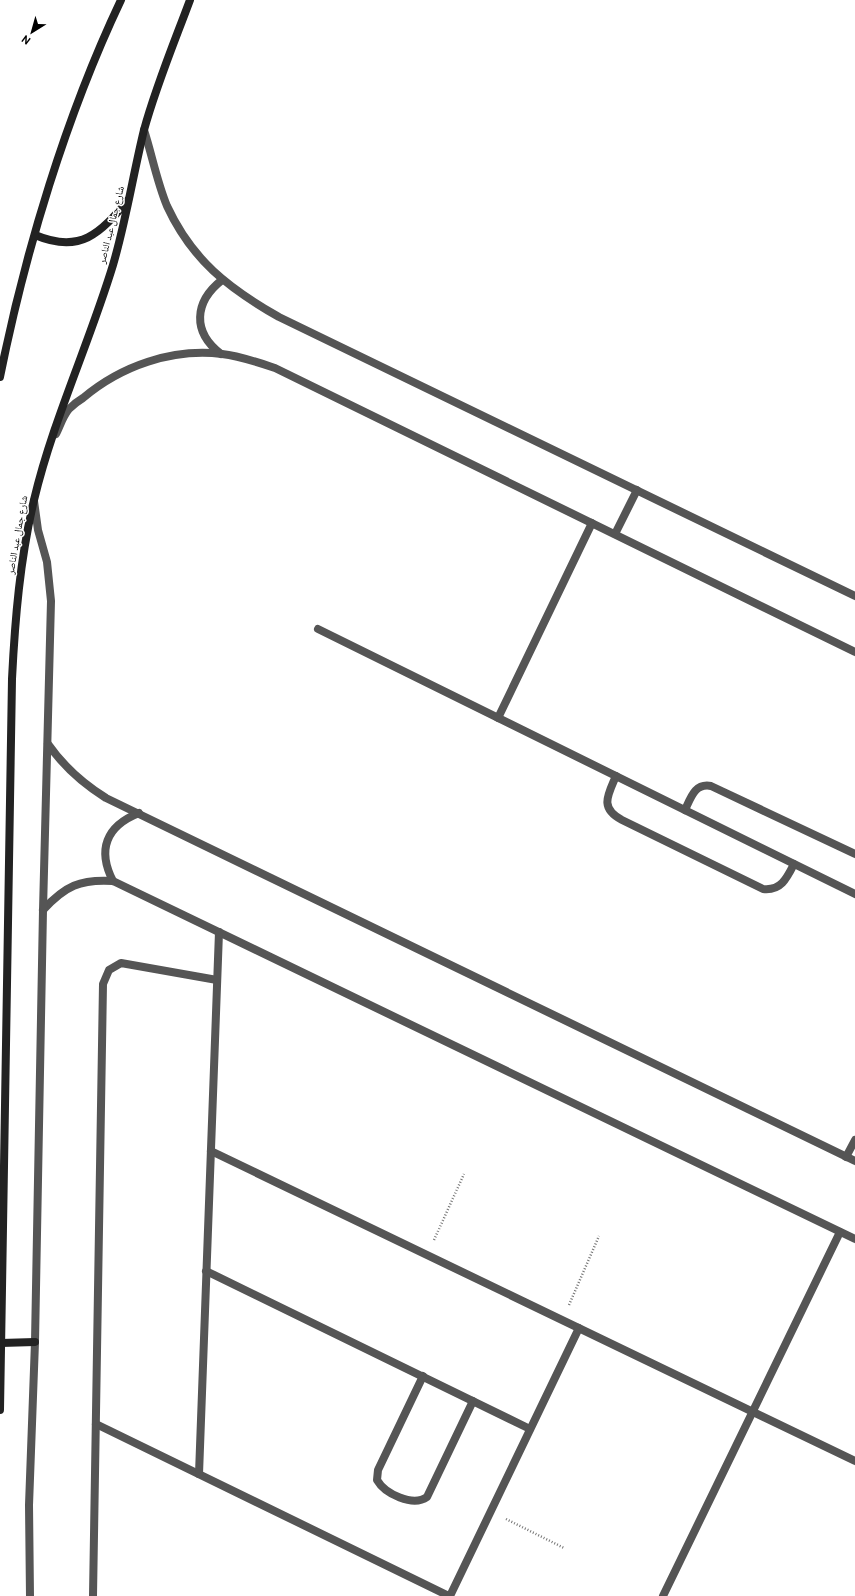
<svg xmlns="http://www.w3.org/2000/svg" width="855" height="1596" font-family="Overpass,'Noto Naskh Arabic',sans-serif">
	<style>
		.lines { fill: none; stroke-linecap: round; stroke-linejoin: round }
		.path { stroke: #777; stroke-width: 2.5; stroke-dasharray: 1 2; stroke-linecap: butt }
		.service { stroke: #555; stroke-width: 8 }
		.minor { stroke: #555; stroke-width: 8 }
		.tertiary { stroke: #555; stroke-width: 8 }
		.secondary { stroke: #222; stroke-width: 8 }
		.labels { text-anchor: middle; dominant-baseline: central; stroke-width: 3; stroke-linejoin: round; paint-order: stroke }
		.street-label { font-size: 10px; fill: #000; stroke: #fff }
	</style>
	<rect width="100%" height="100%" fill="#fff"/>
	<g class="lines">
		<!-- path -->
		<g class="path">
			<path d="M434 1240 464 1174"/>
			<path d="M569 1305 599 1236"/>
			<path d="M506 1519 564 1548"/>
		</g>
		<!-- service -->
		<g class="service">
			<path d="M616 776C608 795 599 808 622 820L763 889C781 891 787 878 794 864"/>
			<path d="M685 810C691 797 695 783 711 786L855 854"/>
			<path d="M423 1376 378 1470 377 1480C385 1494 413 1507 427 1497L473 1401"/>
		</g>
		<!-- minor -->
		<g class="minor">
			<path d="M144 130C152 155 157 182 167 206 192 260 228 288 279 317L855 596"/>
			<path d="M221 354C192 332 194 302 222 280"/>
			<path d="M56 434C60 426 63 416 69 409 73 405 78 401 83 398 121 366 172 348 222 354 240 356 257 362 275 368L855 652"/>
			<path d="M615 534 637 490"/>
			<path d="M318 629 855 894"/>
			<path d="M498 718 592 523"/>
			<path d="M48 744C64 767 82 783 106 798L855 1161"/>
			<path d="M113 881C97 850 106 826 139 813"/>
			<path d="M43 910C65 886 80 879 113 881L855 1239"/>
			<path d="M211 1151 855 1461"/>
			<path d="M846 1157 855 1140"/>
			<path d="M206 1271 530 1429"/>
			<path d="M96 1424 449 1596"/>
			<path d="M199 1474 219 932"/>
			<path d="M93 1596 103 984 109 970 121 963 217 980"/>
			<path d="M450 1596 579 1328"/>
			<path d="M663 1596 840 1232"/>
		</g>
		<!-- tertiary -->
		<path class="tertiary" d="M30 1596 29 1505 35 1342 43 910 51 601 47 562 38 530 34 501"/>
		<!-- secondary -->
		<g class="secondary">
			<path d="M35 235C80 254 100 234 128 200"/>
			<path d="M0 377C25 252 66 116 121 0"/>
			<path d="M1 1343 35 1342"/>
			<path d="M0 1410 12 679C15 619 20 559 34 500 53 420 89 344 113 265 126 221 133 175 144 130 156 86 174 43 190 0"/>
		</g>
	</g>
	<g class="labels">
		<!-- street labels -->
		<g class="street-label">
			<text transform="translate(112 225) rotate(-76)">شارع جمال عبد الناصر</text>
			<text transform="translate(18 535) rotate(-80)">شارع جمال عبد الناصر</text>
		</g>
	</g>
	<!-- north arrow -->
	<g transform="translate(32 32) rotate(217)" stroke="#ffffff" stroke-width="3" paint-order="stroke">
	<path d="M0-3L7 15L0 10L-7 15Z" fill="#000000"/>
	<text y="-6" font-size="11" font-weight="bold" text-anchor="middle" fill="#000000">N</text>
	</g>
</svg>
